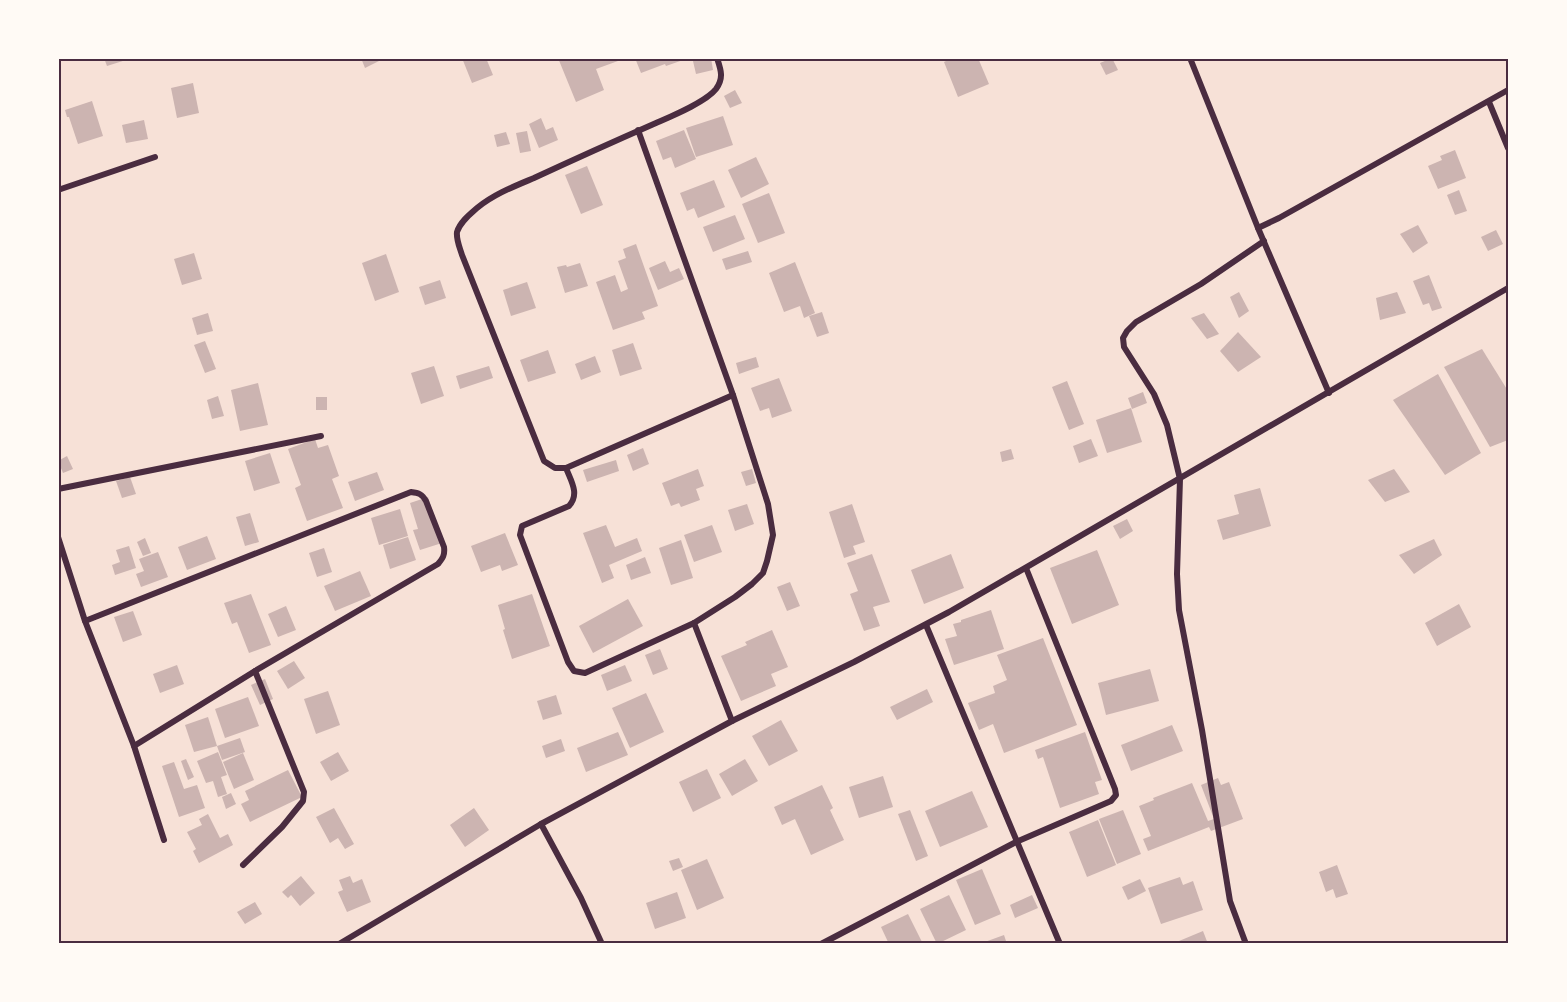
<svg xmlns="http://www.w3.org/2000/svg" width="1567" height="1002" font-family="'Roboto Serif',serif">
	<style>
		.building { fill: #ccb4b1 }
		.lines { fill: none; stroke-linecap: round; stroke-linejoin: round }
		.minor { stroke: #4a2c40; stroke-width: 6 }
		.neatline { fill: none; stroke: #4a2c40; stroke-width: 2 }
	</style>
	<rect width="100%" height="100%" fill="#f7e1d7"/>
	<!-- building -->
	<g class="building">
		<path d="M104 58H129V59L107 66Z"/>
		<path d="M361 58H385L365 68Z"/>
		<path d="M462 58H486L493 75 472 83Z"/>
		<path d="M558 58H617L618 61 596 69 604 90 576 102Z"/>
		<path d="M635 58H686V59L666 66 665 64 641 73Z"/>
		<path d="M704 58H711L713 70 696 74 693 61Z"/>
		<path d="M952 58H978L989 84 958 97 944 62Z"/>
		<path d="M1112 58 1118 70 1106 75 1100 63Z"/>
		<path d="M193 83 199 113 177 118 171 88Z"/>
		<path d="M735 90 742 103 730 108 724 96Z"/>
		<path d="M92 101 103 136 78 144 69 117H67L65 110Z"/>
		<path d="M723 116 733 145 696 157 686 128Z"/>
		<path d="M541 118 546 130 553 127 558 140 539 148 529 124Z"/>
		<path d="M144 120 148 139 126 143 122 125Z"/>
		<path d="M684 130 696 159 675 168 671 157 663 160 656 141Z"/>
		<path d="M527 131 531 151 520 153 516 133Z"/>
		<path d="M506 132 510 144 497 147 494 135Z"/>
		<path d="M1455 150 1466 178 1438 189 1428 166 1442 160 1440 156Z"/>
		<path d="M756 157 769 184 741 198 728 170Z"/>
		<path d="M587 166 603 205 581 214 565 175Z"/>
		<path d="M714 180 725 207 698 218 694 208 687 211 680 193Z"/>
		<path d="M1459 190 1467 211 1455 215 1447 195Z"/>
		<path d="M769 193 785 233 758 243 742 204Z"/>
		<path d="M735 215 745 239 713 252 703 227Z"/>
		<path d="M1418 225 1428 243 1413 253 1400 234Z"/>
		<path d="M1496 230 1503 244 1488 251 1481 237Z"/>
		<path d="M636 244 658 306 642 312 645 319 613 330 596 282 615 275 621 292 628 289 618 261 626 258 623 249Z"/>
		<path d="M748 251 752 262 726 270 722 259Z"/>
		<path d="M194 253 202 279 182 285 174 259Z"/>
		<path d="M386 254 399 292 375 301 362 263Z"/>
		<path d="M665 261 670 272 679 268 684 279 658 290 649 268Z"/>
		<path d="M795 262 815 313 804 318 800 306 784 312 769 273Z"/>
		<path d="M580 263 588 286 565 293 557 267 566 265 567 267Z"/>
		<path d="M1429 275 1442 308 1432 311 1429 303 1423 305 1413 281Z"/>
		<path d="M440 280 446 298 425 305 419 287Z"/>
		<path d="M527 282 536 308 511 316 503 290Z"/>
		<path d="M1239 292 1249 311 1239 318 1230 297Z"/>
		<path d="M1397 292 1406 313 1380 320 1376 298Z"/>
		<path d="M822 312 829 333 817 337 809 316Z"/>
		<path d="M208 313 213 331 197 335 192 318Z"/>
		<path d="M1204 313 1219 334 1207 339 1191 318Z"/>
		<path d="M1238 332 1261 357 1238 372 1220 351Z"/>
		<path d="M205 341 216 369 205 373 194 345Z"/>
		<path d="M633 343 642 369 620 376 612 350Z"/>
		<path d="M1482 349 1508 391V440L1490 447 1444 367Z"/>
		<path d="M548 350 556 373 528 382 520 360Z"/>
		<path d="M595 356 601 372 581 380 575 364Z"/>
		<path d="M756 357 759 367 739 374 736 363Z"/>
		<path d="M434 366 444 396 421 404 411 373Z"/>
		<path d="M489 366 493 378 460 389 456 376Z"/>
		<path d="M1438 374 1481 453 1445 475 1393 400Z"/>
		<path d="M779 378 792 411 772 418 769 408 760 411 751 388Z"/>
		<path d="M1067 381 1084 424 1069 430 1052 387Z"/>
		<path d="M258 383 268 425 240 431 231 390Z"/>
		<path d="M1143 392 1147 403 1132 409 1128 398Z"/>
		<path d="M218 396 224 416 212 419 207 400Z"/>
		<rect x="316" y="397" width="11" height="13"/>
		<path d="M1131 408 1142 442 1107 453 1096 420Z"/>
		<path d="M315 439 318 448 328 445 339 476 332 479 343 508 307 521 295 488 301 485 288 449Z"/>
		<path d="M1091 439 1098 456 1079 463 1073 446Z"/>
		<path d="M643 448 649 464 633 471 627 455Z"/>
		<path d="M1011 449 1014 459 1002 462 1000 452Z"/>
		<path d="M270 453 280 483 254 491 245 461Z"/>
		<path d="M67 456 73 469 63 473 58 461Z"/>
		<path d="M616 460 619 471 587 482 583 470Z"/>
		<path d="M698 469 704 486 696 489 700 500 681 507 679 503 671 506 662 483Z"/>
		<path d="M752 469 756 483 746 486 741 472Z"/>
		<path d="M1394 469 1410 492 1385 502 1368 480Z"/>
		<path d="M377 472 384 490 355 501 348 482Z"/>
		<path d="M130 477 136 494 122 498 116 481Z"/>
		<path d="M1260 488 1271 526 1223 540 1217 520 1239 514 1234 495Z"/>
		<path d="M428 497 442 543 420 550 413 530 418 529 410 503Z"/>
		<path d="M747 504 754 524 735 531 728 510Z"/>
		<path d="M852 504 865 542 853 546 856 554 844 558 829 512Z"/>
		<path d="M400 509 408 536 379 545 371 518Z"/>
		<path d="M250 513 259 542 245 546 236 517Z"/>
		<path d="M1127 519 1133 531 1120 539 1113 526Z"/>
		<path d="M606 525 615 547 637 538 642 551 609 565 614 578 602 583 583 533Z"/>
		<path d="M712 525 722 552 694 562 684 535Z"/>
		<path d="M505 533 518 565 502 571 500 565 481 572 471 546Z"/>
		<path d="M207 536 216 559 187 570 178 547Z"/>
		<path d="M408 537 416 560 390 569 383 545Z"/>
		<path d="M145 538 151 553 143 556 137 542Z"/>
		<path d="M1434 539 1442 555 1414 574 1399 555Z"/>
		<path d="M681 540 693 578 671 585 659 548Z"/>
		<path d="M129 546 136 568 115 575 112 565 120 562 116 550Z"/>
		<path d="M324 548 332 572 317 577 309 553Z"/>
		<path d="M1097 550 1119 605 1072 624 1050 568Z"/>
		<path d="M158 552 168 577 141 587 136 574 144 571 139 559Z"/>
		<path d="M872 554 890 602 873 607 880 626 864 631 850 594 858 591 847 563Z"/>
		<path d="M951 554 964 588 924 604 911 570Z"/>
		<path d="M645 557 651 573 631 580 626 565Z"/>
		<path d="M360 571 371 596 335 611 324 586Z"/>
		<path d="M790 582 800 606 787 611 777 587Z"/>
		<path d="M251 594 271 645 249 653 237 622 232 624 224 603Z"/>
		<path d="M532 594 550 646 512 659 503 630 505 629 498 605Z"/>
		<path d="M628 599 643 626 593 653 579 626Z"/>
		<path d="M1459 604 1471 627 1437 646 1425 623Z"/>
		<path d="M286 606 296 630 278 637 268 614Z"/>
		<path d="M991 610 1004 649 954 665 945 639 957 636 953 624 961 622V620Z"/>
		<path d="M133 611 142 635 123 642 114 617Z"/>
		<path d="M772 630 788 667 771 674 776 686 741 701 721 656 747 645 745 642Z"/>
		<path d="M1043 638 1077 725 1004 753 993 724 979 730 968 703 995 693 993 686 1007 680 997 655Z"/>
		<path d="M660 649 668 669 653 675 645 655Z"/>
		<path d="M294 661 305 678 288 689 277 671Z"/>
		<path d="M177 665 184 684 160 693 153 674Z"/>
		<path d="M625 665 632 681 607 691 601 675Z"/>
		<path d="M1150 669 1159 701 1106 715 1098 683Z"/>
		<path d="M265 679 273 699 260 705 251 685Z"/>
		<path d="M927 689 933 702 897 720 890 707Z"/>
		<path d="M328 691 340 725 316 734 304 699Z"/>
		<path d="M646 693 664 732 630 748 612 708Z"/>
		<path d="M556 695 562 714 543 720 537 701Z"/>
		<path d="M248 697 259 726 225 738 215 709Z"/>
		<path d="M208 717 217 746 194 752 185 725Z"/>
		<path d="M781 720 798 751 769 766 752 736Z"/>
		<path d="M1172 725 1183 751 1131 771 1121 745Z"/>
		<path d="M618 732 628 755 586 772 577 748Z"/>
		<path d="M1085 732 1102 780 1095 782 1099 794 1060 808 1043 757 1038 759 1035 750Z"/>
		<path d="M240 738 245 752 222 760 217 746Z"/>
		<path d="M561 739 565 751 546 758 542 746Z"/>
		<path d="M218 752 227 775 221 777 227 794 218 797 213 781 206 783 197 761Z"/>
		<path d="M338 752 349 771 331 781 320 762Z"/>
		<path d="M243 753 254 780 234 789 223 762Z"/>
		<path d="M186 759 194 777 188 780 181 761Z"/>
		<path d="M745 759 758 781 732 796 719 774Z"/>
		<path d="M174 762 184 789 197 785 205 808 179 817 162 766Z"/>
		<path d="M707 769 721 798 693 812 679 782Z"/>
		<path d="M288 770 302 797 250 822 241 804 249 800 245 791Z"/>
		<path d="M883 776 893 807 859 818 849 787Z"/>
		<path d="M1218 778 1221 785 1229 782 1243 819 1211 831 1209 827 1148 851 1143 839 1151 836 1139 806 1154 800 1153 798 1192 783 1208 821 1214 819 1201 785Z"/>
		<path d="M822 785 833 808 830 810 844 840 811 855 795 819 782 825 774 807Z"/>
		<path d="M972 791 988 827 940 847 925 811Z"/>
		<path d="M231 793 236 804 226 809 222 797Z"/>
		<path d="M334 808 354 844 345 849 338 838 330 843 316 817Z"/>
		<path d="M474 808 489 830 465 847 450 825Z"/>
		<path d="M910 810 928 856 916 861 898 814Z"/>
		<path d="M1123 810 1141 854 1117 864 1099 819Z"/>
		<path d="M208 814 220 838 228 834 233 845 199 863 193 851 196 849 187 832 202 825 199 819Z"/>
		<path d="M1098 820 1116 865 1087 877 1069 832Z"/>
		<path d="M679 858 683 867 673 871 669 861Z"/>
		<path d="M707 859 724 898 697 910 681 870Z"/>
		<path d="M1337 865 1348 894 1336 898 1333 889 1326 892 1319 872Z"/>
		<path d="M982 869 1001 914 975 925 956 880Z"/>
		<path d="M301 876 315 893 300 906 291 895 288 898 282 892Z"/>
		<path d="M350 876 353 883 362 879 371 902 347 912 338 892 343 890 339 880Z"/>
		<path d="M1180 877 1183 885 1193 881 1203 910 1161 924 1148 888Z"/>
		<path d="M1140 879 1146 891 1128 900 1122 887Z"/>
		<path d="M677 892 686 918 655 929 646 903Z"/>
		<path d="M949 895 966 930 937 944 920 909Z"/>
		<path d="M1032 895 1038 908 1015 918 1010 905Z"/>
		<path d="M255 902 262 914 245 924 237 912Z"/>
		<path d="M908 914 923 944H889L881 927Z"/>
		<path d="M1203 931 1208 944H1180L1179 941Z"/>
		<path d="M1004 935 1007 944H982V943Z"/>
	</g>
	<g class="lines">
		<!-- minor -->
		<g class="minor">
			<path d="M1190 58 1258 228 1279 218 1508 90"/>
			<path d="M1489 102 1508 148"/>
			<path d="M638 130 733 395 566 468H555L544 461 462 255C460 248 456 240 457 232 460 222 470 214 477 208 494 194 515 186 534 178 575 159 615 141 656 123 672 116 706 102 716 89 724 78 721 70 717 58"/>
			<path d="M58 190 155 157"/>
			<path d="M1258 228 1329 393"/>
			<path d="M566 468C571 481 580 494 569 506L522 526 520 535 568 662 574 671 585 673 694 623 735 597 752 584 763 573 767 561 773 535 768 504 733 395"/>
			<path d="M58 489 321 436"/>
			<path d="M58 537 85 621 134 746 164 840"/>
			<path d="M85 621 411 492C419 493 422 494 426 501L444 547C445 555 443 558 438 564L255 671 134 746"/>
			<path d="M694 623 732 721"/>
			<path d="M926 625 1060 944"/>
			<path d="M243 865 282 827 303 801 304 792 255 671"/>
			<path d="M339 944 541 824"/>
			<path d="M602 944 581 898 541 824 732 721 854 662 949 612 1508 288"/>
			<path d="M821 944 1016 842 1111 801 1116 795 1115 789 1026 568"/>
			<path d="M1246 944 1230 901 1202 730 1179 610 1177 574 1180 479 1167 425 1154 394 1124 347 1123 338 1127 331 1136 322 1201 284 1264 241"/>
			<path d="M1507 944 1508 943"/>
		</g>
	</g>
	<!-- border -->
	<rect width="1567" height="1002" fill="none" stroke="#fffaf5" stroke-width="120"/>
	<rect x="60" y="60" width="1447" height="882" class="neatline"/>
</svg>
